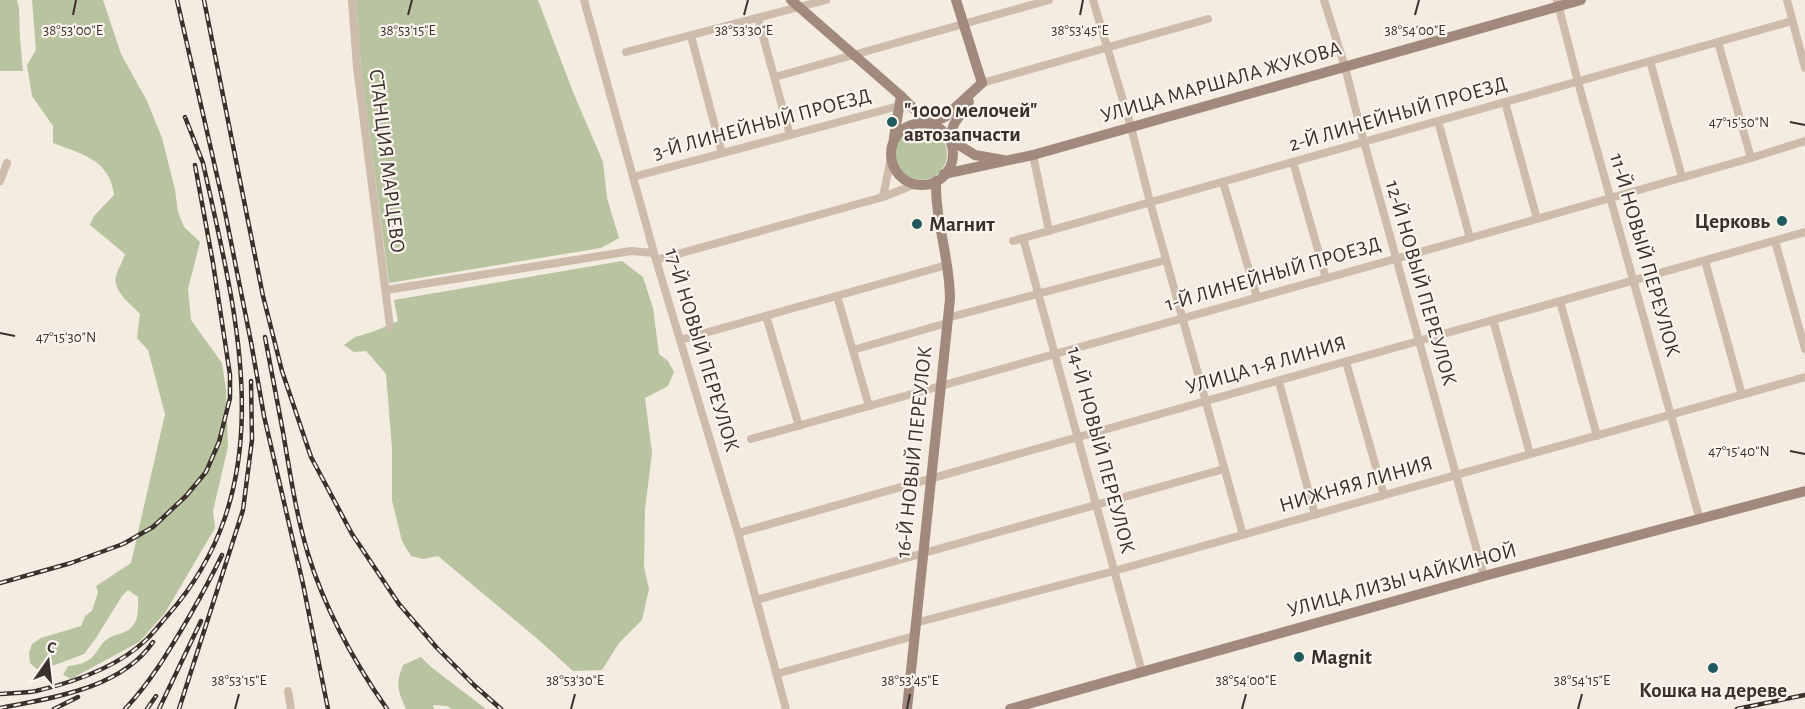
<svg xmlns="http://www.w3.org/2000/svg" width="1805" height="709" font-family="'Alegreya Sans',sans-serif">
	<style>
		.green { fill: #b8c4a0 }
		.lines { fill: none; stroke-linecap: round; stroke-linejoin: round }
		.street { stroke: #cdbbac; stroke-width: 8 }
		.secondary { stroke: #a18a7d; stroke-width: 10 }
		.rail-casing { stroke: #3b302b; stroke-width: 4.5 }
		.rail { stroke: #fbf5ee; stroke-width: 2; stroke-dasharray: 7; stroke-linecap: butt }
		.ticks { fill: none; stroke: #3b302b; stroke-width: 2 }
		.poi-dot { fill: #1f5a5e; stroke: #fbf5ee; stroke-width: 2 }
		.labels { text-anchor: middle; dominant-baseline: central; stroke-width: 4.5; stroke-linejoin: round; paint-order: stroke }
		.street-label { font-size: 21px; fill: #3b302b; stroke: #fbf5ee }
		.poi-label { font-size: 21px; font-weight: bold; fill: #3b302b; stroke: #fbf5ee; text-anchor: start }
		.ticks-label { font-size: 15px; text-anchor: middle; fill: #3b302b; stroke: #fbf5ee; stroke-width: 4.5; stroke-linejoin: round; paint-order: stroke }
	</style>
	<rect width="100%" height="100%" fill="#f4ebe1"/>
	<!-- green -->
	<g class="green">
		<path d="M0 0H17L19 8 20 39 23 71H0Z"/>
		<path d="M32 0H103L121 54 147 101 162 138 175 190 178 212 184 227 200 242 188 289 191 320 222 363 226 389 228 447 213 511 215 528 165 613 139 642 71 679 63 675 68 666C75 665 84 664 90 659 98 653 100 643 109 638 117 633 128 634 134 624 139 616 138 606 138 597L128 590 122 596 96 638 84 654 47 668 37 669 30 663 29 653 32 644 41 638 81 626 85 616 92 611 98 592 96 586 131 563 165 414 148 350 137 338 140 314C131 304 113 292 116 277 116 273 123 261 125 254L90 225 94 216 114 195C110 160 82 154 53 143V126L32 96 27 65 36 50Z"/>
		<path d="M356 0H538L573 92 603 162 607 198 619 238 601 248 389 283 361 69Z"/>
		<circle cx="921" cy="154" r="26"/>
		<path d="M622 261 643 277 653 308 659 354 668 361 674 372 668 386 645 398 652 453 645 509 644 567 649 589 642 620 619 643 602 670 573 671 540 641 438 556 423 559 411 556 402 541 392 500V449L386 374 366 351 354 352 344 345 355 337 375 331 398 321 394 300Z"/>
		<path d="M421 657 431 667 486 709H451L447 706 433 705 434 709H406C398 690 395 686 403 665Z"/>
	</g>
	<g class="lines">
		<!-- street -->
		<g class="street">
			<path d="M352 0 357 67 390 327"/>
			<path d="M584 0 656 260 738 533 786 709"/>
			<path d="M1093 0 1131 127 1150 202 1243 535"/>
			<path d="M1324 0 1345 67 1364 142 1484 576"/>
			<path d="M1557 0 1578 82 1700 520"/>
			<path d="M1787 0 1805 68"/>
			<path d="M758 18 790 135"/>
			<path d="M691 36 722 153"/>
			<path d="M1718 42 1751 158"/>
			<path d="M626 52 826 0"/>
			<path d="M1650 61 1682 177"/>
			<path d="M775 77 1049 0"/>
			<path d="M982 83 1208 19"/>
			<path d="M1505 102 1537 219"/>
			<path d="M1438 121 1470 238"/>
			<path d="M1033 155 1049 231"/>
			<path d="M1293 162 1326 278"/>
			<path d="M633 177 895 107 898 111"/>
			<path d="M0 181 7 163"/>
			<path d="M1223 182 1257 297"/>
			<path d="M883 197 891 157"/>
			<path d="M1023 238 1142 672"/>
			<path d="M1013 241 1792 21"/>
			<path d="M1775 241 1805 349"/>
			<path d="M656 260 883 197 916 184"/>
			<path d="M1705 261 1742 395"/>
			<path d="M386 290 631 251 654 253"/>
			<path d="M837 296 869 406"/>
			<path d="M1560 301 1597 436"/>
			<path d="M766 316 799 426"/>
			<path d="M947 318 1166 260"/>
			<path d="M1493 320 1530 454"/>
			<path d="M680 340 947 265"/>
			<path d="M853 350 947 323"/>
			<path d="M1346 362 1384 495"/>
			<path d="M1279 382 1315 515"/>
			<path d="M751 439 1470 238 1751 158 1805 141"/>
			<path d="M738 533 1805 232"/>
			<path d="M756 600 1224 469"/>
			<path d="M915 623 1114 571 1805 377"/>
			<path d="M776 674 914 636"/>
			<path d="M288 691 291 709"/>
		</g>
		<!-- secondary -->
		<g class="secondary">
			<path d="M791 0 901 96 929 124 945 117 982 83"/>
			<path d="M956 0 982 83"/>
			<path d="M969 102 954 124 949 139 975 155 1003 160"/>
			<circle cx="922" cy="154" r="31"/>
			<path d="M894 137 901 96"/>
			<path d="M944 174 1033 155 1581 0"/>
			<path d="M907 709 950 299C950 259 935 221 936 181"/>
			<path d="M1010 709 1484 576 1805 491"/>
		</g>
		<defs>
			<g id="rail">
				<path d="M177 0 223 202 251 342 264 416 303 584 328 709"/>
				<path d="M204 0 263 296 282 371 311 457 352 534 399 604 437 648 475 686 501 709"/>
				<path d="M265 337C271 369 277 400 283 432 290 473 296 514 308 554 325 609 354 662 387 709"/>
				<path d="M0 583 71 563 123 544 153 527 186 496 206 472 219 442 230 398V375L213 263 195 165"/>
				<path d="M0 694C12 693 25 693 36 691 75 682 118 667 147 639 154 632 161 623 168 615 280 488 240 329 207 181L203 163 185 117"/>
				<path d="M0 708C51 698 121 689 153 642"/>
				<path d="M54 709 78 697"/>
				<path d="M125 709C151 682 170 649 189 617 201 596 212 576 222 555"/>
				<path d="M147 709 156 696"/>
				<path d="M159 709 201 621"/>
				<path d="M179 709 243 510 252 440 251 381"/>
				<path d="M1737 709 1805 695"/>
			</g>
		</defs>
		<!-- rail casing -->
		<use href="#rail" class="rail-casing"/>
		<!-- rail -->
		<use href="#rail" class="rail"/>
	</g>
	<!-- ticks -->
	<path class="ticks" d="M73 15 76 0M408 15 412 0M744 15 748 0M1080 15 1083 0M1415 15 1419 0M1790 122 1805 125M0 333 15 336M1790 451 1805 454M235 709 239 694M571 709 575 694M907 709 910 694M1242 709 1246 694M1578 709 1582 694"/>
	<!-- markers -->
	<g class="poi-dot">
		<circle cx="892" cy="122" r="6"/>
		<circle cx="1782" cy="221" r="6"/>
		<circle cx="917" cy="224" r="6"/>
		<circle cx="1299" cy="657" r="6"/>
		<circle cx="1713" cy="668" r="6"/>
	</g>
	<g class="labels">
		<!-- street labels -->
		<g class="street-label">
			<text transform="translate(1221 82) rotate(-16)">УЛИЦА МАРШАЛА ЖУКОВА</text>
			<text transform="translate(1398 114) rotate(-16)">2-Й ЛИНЕЙНЫЙ ПРОЕЗД</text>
			<text transform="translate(762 124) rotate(-15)">3-Й ЛИНЕЙНЫЙ ПРОЕЗД</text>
			<text transform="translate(387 161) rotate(83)">СТАНЦИЯ МАРЦЕВО</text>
			<text transform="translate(1645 255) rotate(74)">11-Й НОВЫЙ ПЕРЕУЛОК</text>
			<text transform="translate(1273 274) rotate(-16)">1-Й ЛИНЕЙНЫЙ ПРОЕЗД</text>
			<text transform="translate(1421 283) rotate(74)">12-Й НОВЫЙ ПЕРЕУЛОК</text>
			<text transform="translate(702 350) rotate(73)">17-Й НОВЫЙ ПЕРЕУЛОК</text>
			<text transform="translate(1266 365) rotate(-16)">УЛИЦА 1-Я ЛИНИЯ</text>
			<text transform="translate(1101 450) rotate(75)">14-Й НОВЫЙ ПЕРЕУЛОК</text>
			<text transform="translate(914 452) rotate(-84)">16-Й НОВЫЙ ПЕРЕУЛОК</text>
			<text transform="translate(1356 484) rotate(-16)">НИЖНЯЯ ЛИНИЯ</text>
			<text transform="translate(1402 580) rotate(-15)">УЛИЦА ЛИЗЫ ЧАЙКИНОЙ</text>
		</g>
		<!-- poi labels -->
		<g class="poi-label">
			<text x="904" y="110">"1000 мелочей"<tspan x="904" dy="24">автозапчасти</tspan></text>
			<text x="1770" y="221" text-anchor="end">Церковь</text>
			<text x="929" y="224">Магнит</text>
			<text x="1311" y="657">Magnit</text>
			<text x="1713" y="690" text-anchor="middle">Кошка на дереве</text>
		</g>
	</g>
	<g class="ticks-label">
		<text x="73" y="35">38°53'00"E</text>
		<text x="408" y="35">38°53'15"E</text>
		<text x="744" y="35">38°53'30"E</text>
		<text x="1080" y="35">38°53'45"E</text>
		<text x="1415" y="35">38°54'00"E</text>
		<text x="1739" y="127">47°15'50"N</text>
		<text x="66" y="342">47°15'30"N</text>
		<text x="1739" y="456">47°15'40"N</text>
		<text x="239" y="685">38°53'15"E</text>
		<text x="575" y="685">38°53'30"E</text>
		<text x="910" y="685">38°53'45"E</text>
		<text x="1246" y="685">38°54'00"E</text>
		<text x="1582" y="685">38°54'15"E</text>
	</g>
	<!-- north arrow -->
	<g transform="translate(48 661) rotate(14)" stroke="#fbf5ee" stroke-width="4.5" paint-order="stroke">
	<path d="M0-4.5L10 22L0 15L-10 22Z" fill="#3b302b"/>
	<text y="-9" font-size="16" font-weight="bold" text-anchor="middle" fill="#3b302b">С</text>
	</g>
</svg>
